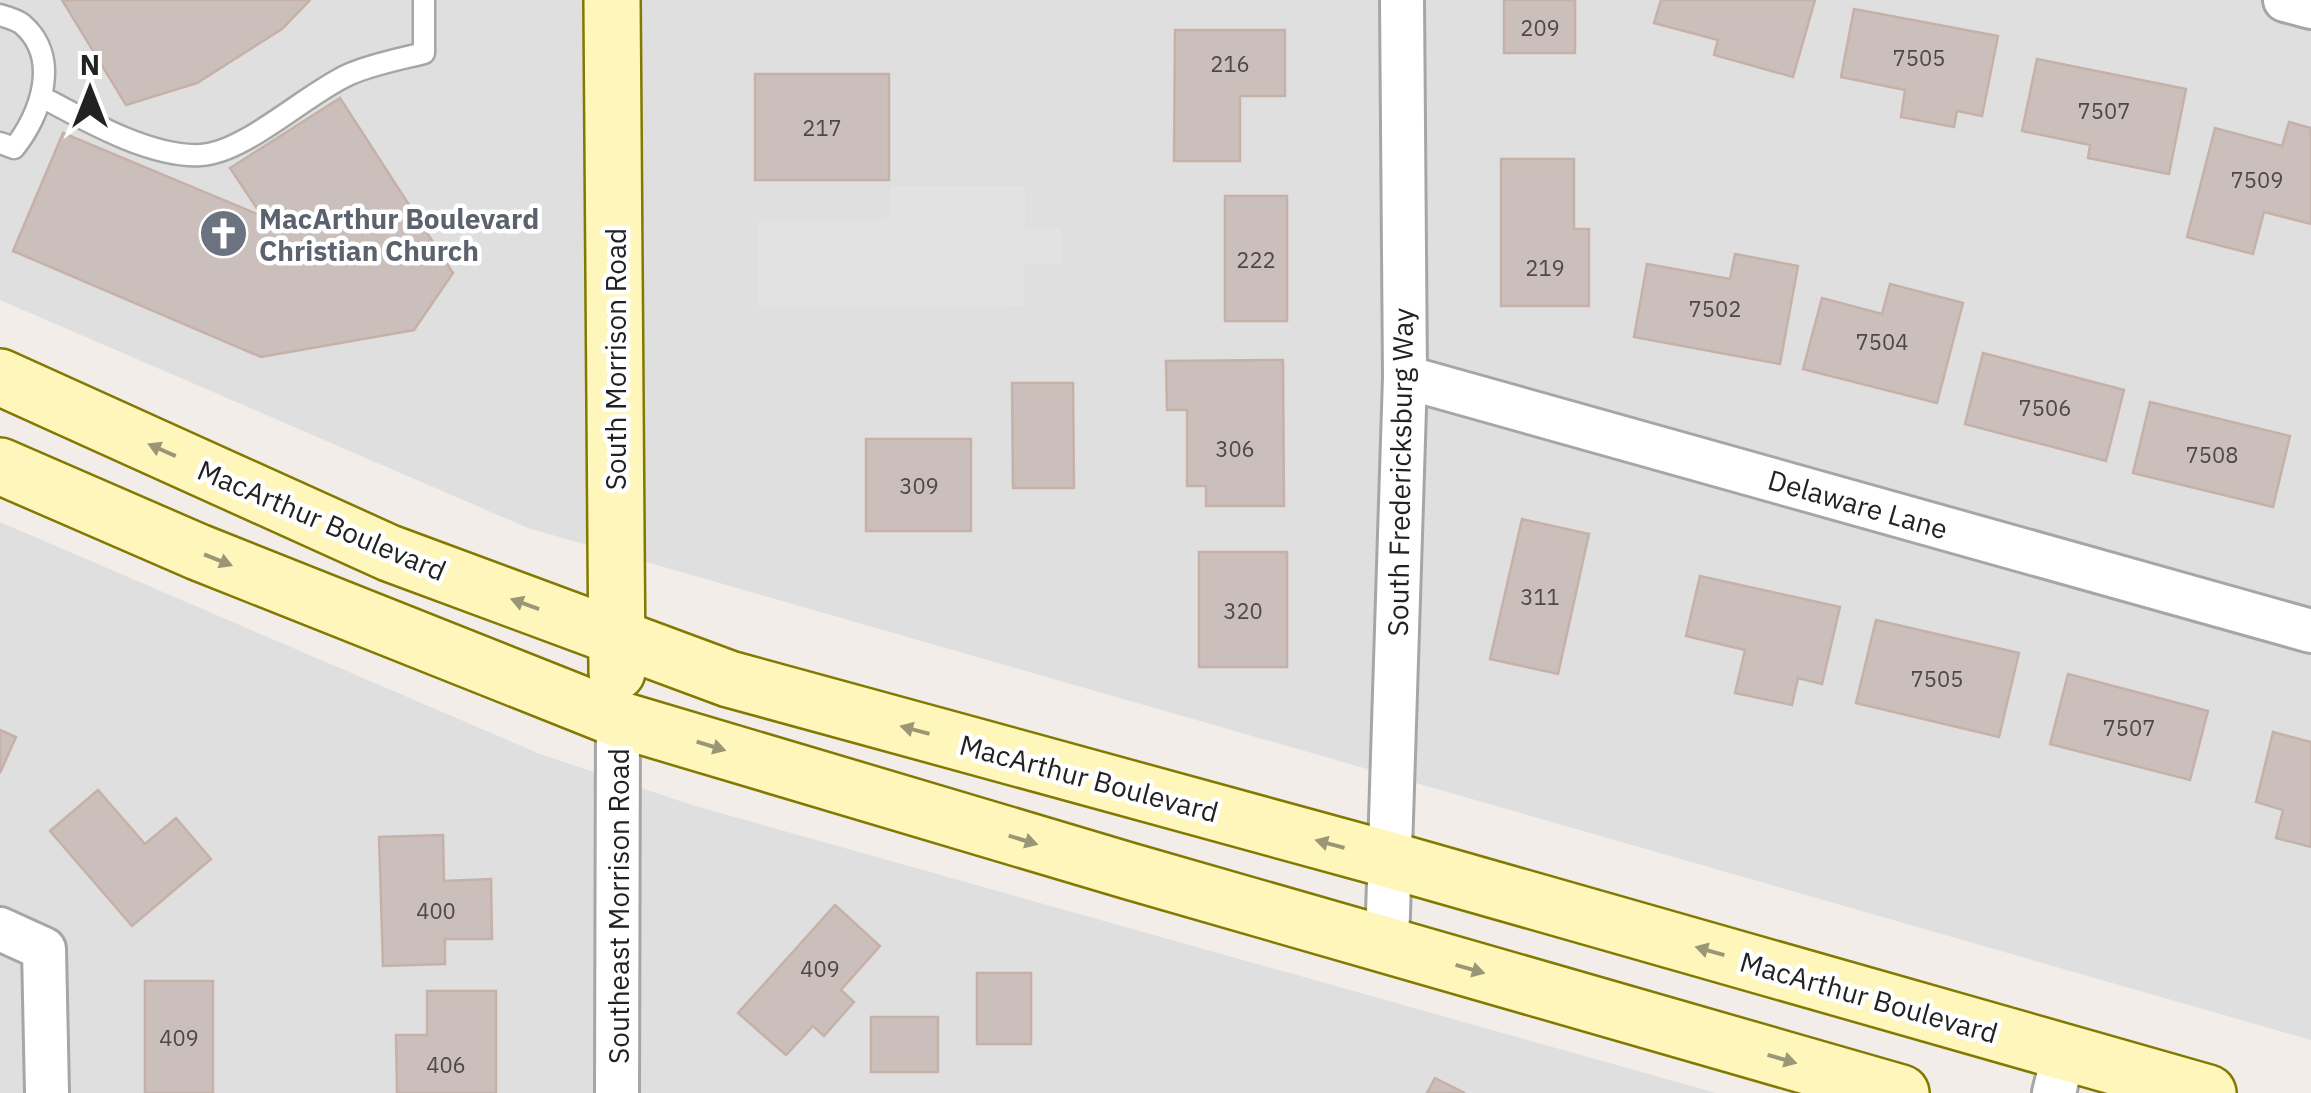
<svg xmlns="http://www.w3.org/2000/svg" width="2311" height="1093" font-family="'IBM Plex Sans',sans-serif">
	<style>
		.residential { fill: #e0dfdf }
		.parking { fill: #e2e2e2 }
		.building { fill: #cbbfbb; stroke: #c6b1a9; stroke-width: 2.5 }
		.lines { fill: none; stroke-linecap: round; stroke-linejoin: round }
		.lane-casing { stroke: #a6a6a6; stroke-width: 25 }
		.street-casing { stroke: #a6a6a6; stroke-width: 48 }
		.secondary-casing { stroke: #827900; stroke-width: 60 }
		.lane { stroke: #fff; stroke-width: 20 }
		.street { stroke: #fff; stroke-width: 42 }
		.secondary { stroke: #fef6bb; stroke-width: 55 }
		.oneway { fill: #9b9776 }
		.labels { text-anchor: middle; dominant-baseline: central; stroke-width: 9; stroke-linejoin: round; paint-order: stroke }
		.number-label { font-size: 22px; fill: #4c4948 }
		.worship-label { font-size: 28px; font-weight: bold; fill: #5b616d; stroke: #fff; text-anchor: start }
		.street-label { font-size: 28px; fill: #222; stroke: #fff }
	</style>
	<rect width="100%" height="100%" fill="#f2ede8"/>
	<!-- residential -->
	<g class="residential">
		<path d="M0 0H2311V1040L528 528 0 300Z"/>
		<path d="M0 522 540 754 692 805 1716 1093H0Z"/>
	</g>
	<!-- parking -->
	<path class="parking" d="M890 186H1025V228H1061V264H1024V306L758 308V220L890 219Z"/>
	<!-- building -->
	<g class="building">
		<path d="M62 0H310L282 29 197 83 126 105Z"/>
		<rect x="1504" y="0" width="71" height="53"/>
		<path d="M1661 0H1815L1793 77 1714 55 1718 40 1654 23Z"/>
		<path d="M1854 9 1998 36 1982 116 1957 111 1954 127 1901 117 1905 90 1841 77Z"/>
		<path d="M1175 30H1285V96H1240V161H1174Z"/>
		<path d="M2037 59 2186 89 2169 174 2088 158 2090 145 2022 131Z"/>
		<rect x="755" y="74" width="134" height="106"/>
		<path d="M340 98 453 273 414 330 261 357 13 251 63 133 262 216 230 168Z"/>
		<path d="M2289 122 2311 128V224L2264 212 2253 254 2187 237 2215 128 2282 146Z"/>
		<path d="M1501 159H1574V229H1589V306H1501Z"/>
		<rect x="1225" y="196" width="62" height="125"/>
		<path d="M1735 254 1798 266 1780 364 1634 337 1647 264 1730 279Z"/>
		<path d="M1890 284 1963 303 1937 403 1803 369 1822 298 1882 314Z"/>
		<path d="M1983 353 2124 390 2106 461 1965 424Z"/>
		<path d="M1283 360 1284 506H1206V486H1187V410H1167L1166 361Z"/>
		<path d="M1012 383H1073L1074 488H1013Z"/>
		<path d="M2150 402 2290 436 2273 507 2133 473Z"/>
		<rect x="866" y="439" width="105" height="92"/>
		<path d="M1522 519 1589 534 1558 674 1490 659Z"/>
		<rect x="1199" y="552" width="88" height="115"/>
		<path d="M1700 576 1840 607 1822 684 1798 678 1792 705 1735 693 1745 650 1686 636Z"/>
		<path d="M1876 620 2019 653 1999 737 1856 703Z"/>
		<path d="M2068 674 2208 711 2190 780 2050 744Z"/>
		<path d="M0 730 16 737 0 773Z"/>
		<path d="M2273 732 2311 742V847L2276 838 2283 810 2256 802Z"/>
		<path d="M98 790 145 844 176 818 211 859 132 926 50 831Z"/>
		<path d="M443 835 444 881 491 879 492 939H445V964L383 966 379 837Z"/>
		<path d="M835 905 880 946 841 990 854 1002 824 1036 813 1026 786 1055 738 1013Z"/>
		<rect x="977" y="973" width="54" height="71"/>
		<rect x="145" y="981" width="68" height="112"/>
		<path d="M427 991H496V1093H397L396 1035H427Z"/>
		<rect x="871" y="1017" width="67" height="55"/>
		<path d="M1435 1078 1465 1093H1427Z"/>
	</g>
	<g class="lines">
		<defs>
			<g id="lane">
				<path d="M0 15C7 17 17 20 22 24 62 58 40 116 14 148L0 143"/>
				<path d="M42 97C85 120 151 158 201 155 245 153 308 92 350 74 373 64 400 59 424 53V0"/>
			</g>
			<g id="street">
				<path d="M2285 0 2311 7"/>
				<path d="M1405 377 2311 631"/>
				<path d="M0 929 44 949 47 1093"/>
				<path d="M1387 945 1405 377 1402 0"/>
				<path d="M617 1093 618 719"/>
				<path d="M2054 1093 2064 1052"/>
			</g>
			<g id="secondary">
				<path d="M612 0 617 672"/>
				<path d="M0 377 389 553 729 679 1390 860 2208 1093"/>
				<path d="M0 466 198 552 618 719 1129 871 1901 1093"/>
			</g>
		</defs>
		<!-- lane casing -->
		<use href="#lane" class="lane-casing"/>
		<!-- street casing -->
		<use href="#street" class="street-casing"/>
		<!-- secondary casing -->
		<use href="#secondary" class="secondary-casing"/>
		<!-- lane -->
		<use href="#lane" class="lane"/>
		<!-- street -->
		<use href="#street" class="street"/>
		<!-- secondary -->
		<use href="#secondary" class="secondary"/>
	</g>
	<!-- one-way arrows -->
	<defs><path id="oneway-solid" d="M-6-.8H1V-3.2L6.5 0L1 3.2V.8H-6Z" transform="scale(2.5)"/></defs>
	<g class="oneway">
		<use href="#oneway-solid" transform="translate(162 450) rotate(-156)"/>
		<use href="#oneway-solid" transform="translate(218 560) rotate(22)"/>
		<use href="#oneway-solid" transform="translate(525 604) rotate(-160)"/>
		<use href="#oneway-solid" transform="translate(915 730) rotate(-165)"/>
		<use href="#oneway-solid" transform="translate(711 746) rotate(17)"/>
		<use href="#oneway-solid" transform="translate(1023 840) rotate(17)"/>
		<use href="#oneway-solid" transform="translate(1330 844) rotate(-165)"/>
		<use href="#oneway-solid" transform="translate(1710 951) rotate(-164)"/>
		<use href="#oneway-solid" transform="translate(1470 969) rotate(16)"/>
		<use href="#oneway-solid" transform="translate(1782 1059) rotate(16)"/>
	</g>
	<!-- icons -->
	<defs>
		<symbol id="church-disc" viewBox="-11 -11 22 22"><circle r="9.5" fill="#6b7280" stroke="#fff"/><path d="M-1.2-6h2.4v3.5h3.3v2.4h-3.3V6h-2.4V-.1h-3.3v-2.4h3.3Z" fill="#fff"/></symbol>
	</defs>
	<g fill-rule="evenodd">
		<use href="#church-disc" x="196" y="206" width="55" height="55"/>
	</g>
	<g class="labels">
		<!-- number labels -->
		<g class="number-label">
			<text x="1540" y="27">209</text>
			<text x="1919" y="57">7505</text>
			<text x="1230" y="63">216</text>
			<text x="2104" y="110">7507</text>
			<text x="822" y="127">217</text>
			<text x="2257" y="179">7509</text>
			<text x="1256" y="259">222</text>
			<text x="1545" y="267">219</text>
			<text x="1715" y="308">7502</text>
			<text x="1882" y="341">7504</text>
			<text x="2045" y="407">7506</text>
			<text x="1235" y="448">306</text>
			<text x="2212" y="454">7508</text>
			<text x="919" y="485">309</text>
			<text x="1540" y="596">311</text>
			<text x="1243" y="610">320</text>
			<text x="1937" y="678">7505</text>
			<text x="2129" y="727">7507</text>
			<text x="436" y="910">400</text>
			<text x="820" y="968">409</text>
			<text x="179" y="1037">409</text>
			<text x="446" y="1064">406</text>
		</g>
		<!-- worship labels -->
		<g class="worship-label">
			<text x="259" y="218">MacArthur Boulevard<tspan x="259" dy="32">Christian Church</tspan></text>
		</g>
		<!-- street labels -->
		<g class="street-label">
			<text transform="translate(615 359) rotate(-90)">South Morrison Road</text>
			<text transform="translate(1400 472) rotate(-89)">South Fredericksburg Way</text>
			<text transform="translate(1858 504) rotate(16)">Delaware Lane</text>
			<text transform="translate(322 520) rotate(23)">MacArthur Boulevard</text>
			<text transform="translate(1089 778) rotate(15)">MacArthur Boulevard</text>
			<text transform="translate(618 906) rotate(-90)">Southeast Morrison Road</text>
			<text transform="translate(1869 997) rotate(16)">MacArthur Boulevard</text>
		</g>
	</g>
	<!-- north arrow -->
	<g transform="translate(90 90)" stroke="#ffffff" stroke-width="8" paint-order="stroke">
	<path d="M0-8L18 38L0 25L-18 38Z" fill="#222222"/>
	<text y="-15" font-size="28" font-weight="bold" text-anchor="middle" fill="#222222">N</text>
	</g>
</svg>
